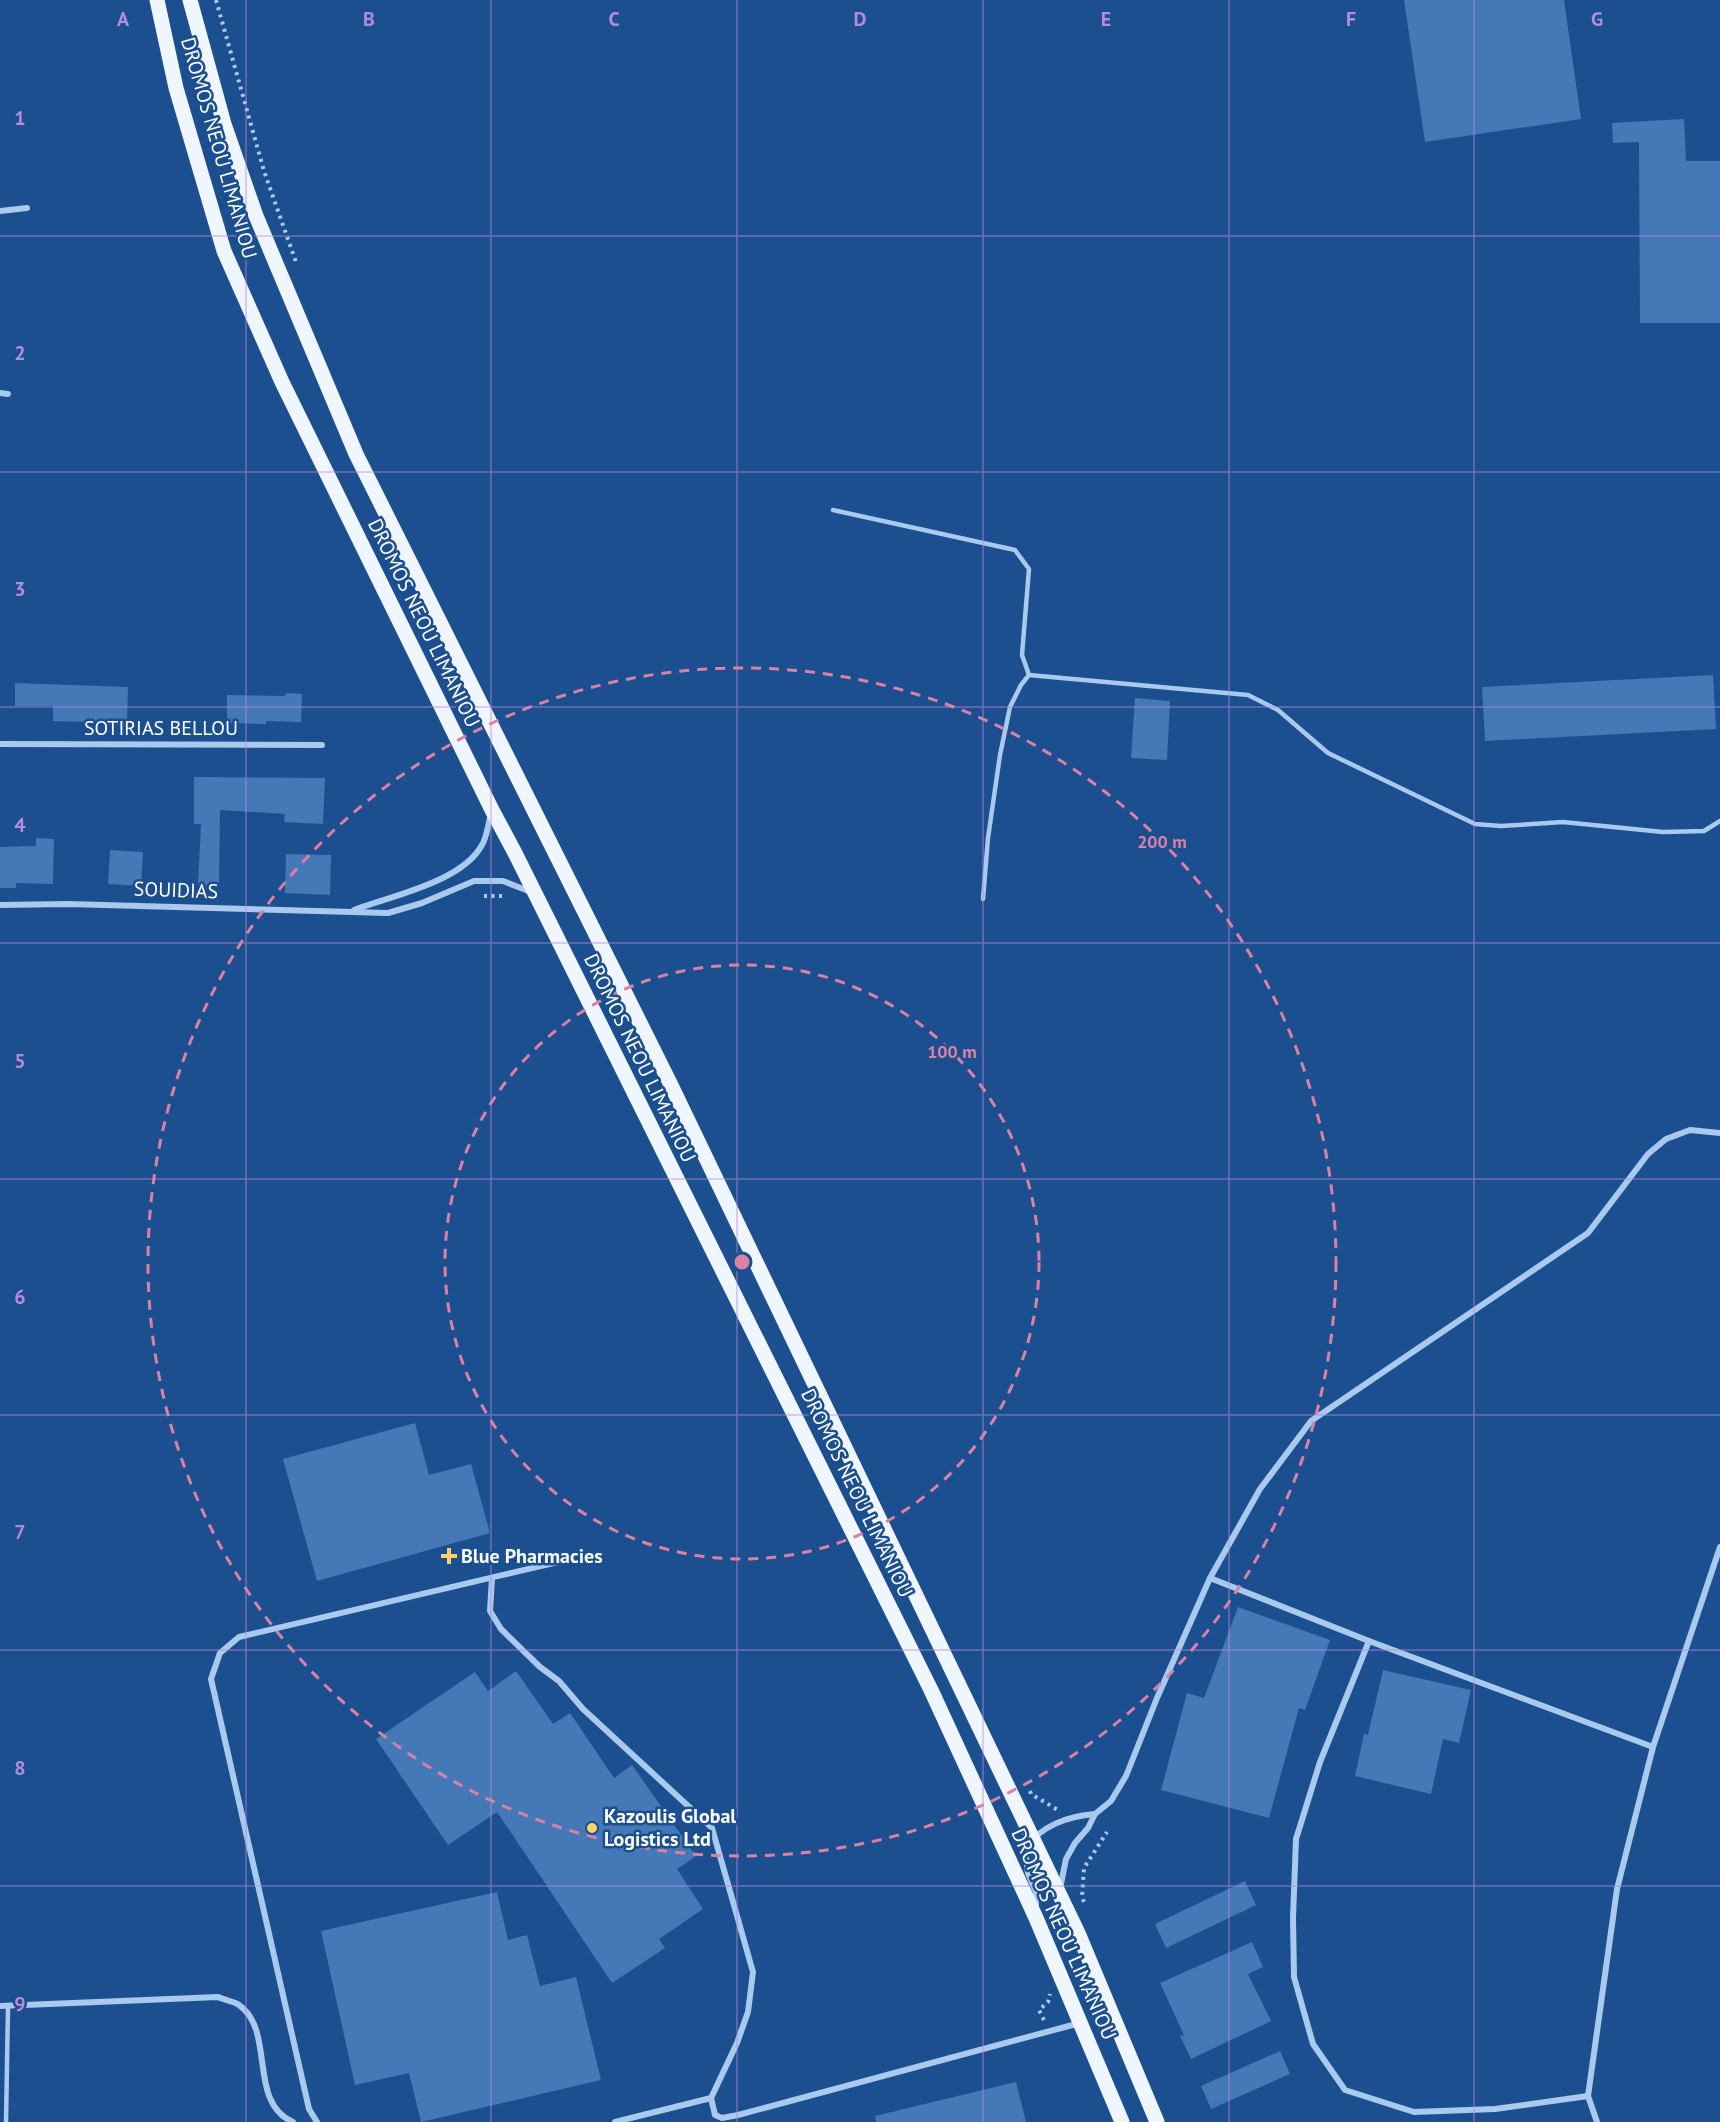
<svg xmlns="http://www.w3.org/2000/svg" width="1720" height="2122" font-family="'PT Sans',sans-serif">
	<style>
		.building { fill: #4478b7 }
		.lines { fill: none; stroke-linecap: round; stroke-linejoin: round }
		.path { stroke: #a9c9ee; stroke-width: 4; stroke-dasharray: 3 4.5; stroke-linecap: butt }
		.service { stroke: #a9c9ee; stroke-width: 4.5 }
		.minor { stroke: #a9c9ee; stroke-width: 6 }
		.primary { stroke: #f0f6ff; stroke-width: 15 }
		.grid { fill: none; stroke: #b68bdc; stroke-width: 1.5; stroke-opacity: 0.55 }
		.ring { fill: none; stroke: #dd80a5; stroke-width: 3; stroke-dasharray: 10 8 }
		.poi-dot { fill: #ffd166; stroke: #1b4f8f; stroke-width: 2 }
		.labels { text-anchor: middle; dominant-baseline: central; stroke-width: 5; stroke-linejoin: round; paint-order: stroke }
		.street-label { font-size: 20px; fill: #fff; stroke: #1b4f8f }
		.poi-label { font-size: 20px; font-weight: bold; fill: #fff; stroke: #1b4f8f; text-anchor: start }
		.grid-label { font-size: 20px; text-anchor: middle; font-weight: bold; fill: #b68bdc; stroke: #1b4f8f; stroke-width: 5; stroke-linejoin: round; paint-order: stroke }
		.centre { fill: #dd80a5; stroke: #1b4f8f; stroke-width: 3 }
		.ring-label { font-size: 18px; text-anchor: middle; font-weight: bold; fill: #dd80a5; stroke: #1b4f8f; stroke-width: 5; stroke-linejoin: round; paint-order: stroke }
	</style>
	<rect width="100%" height="100%" fill="#1b4f8f"/>
	<!-- building -->
	<g class="building">
		<path d="M1404 0H1564L1581 119 1425 142Z"/>
		<path d="M1684 119 1686 161H1720V323H1640L1639 142 1613 143 1612 123Z"/>
		<path d="M1713 675 1716 729 1485 741 1482 687Z"/>
		<path d="M15 683 128 687 127 723 53 721V706H15Z"/>
		<path d="M286 693 302 694 301 722 266 721V724L227 723V695L285 696Z"/>
		<path d="M1135 698 1170 701 1167 760 1131 758Z"/>
		<path d="M194 777 325 778 323 824 284 822 285 814 220 810 219 886 198 885 201 824H194Z"/>
		<path d="M36 838 54 839 53 884 16 883V888H0V847L36 846Z"/>
		<path d="M110 850 143 852 141 886 108 884Z"/>
		<path d="M286 854 331 855 330 895 285 893Z"/>
		<path d="M415 1423 429 1475 471 1464 490 1533 317 1581 283 1459Z"/>
		<path d="M1238 1607 1330 1640 1305 1710 1299 1708 1269 1818 1161 1790 1187 1693 1204 1698Z"/>
		<path d="M1383 1670 1471 1690 1459 1743 1443 1739 1431 1794 1355 1776 1364 1734 1368 1735Z"/>
		<path d="M516 1671 553 1724 570 1713 614 1778 632 1765 696 1856 677 1869 703 1909 659 1939 665 1948 612 1983 497 1812 448 1845 376 1739 475 1672 488 1691Z"/>
		<path d="M1245 1881 1256 1905 1166 1948 1155 1924Z"/>
		<path d="M497 1892 508 1940 527 1935 540 1986 576 1977 601 2080 421 2122 409 2073 355 2085 321 1931Z"/>
		<path d="M1252 1942 1263 1967 1248 1974 1271 2021 1191 2059 1180 2036 1184 2035 1160 1983Z"/>
		<path d="M1280 2051 1290 2074 1211 2109 1201 2086Z"/>
		<path d="M1016 2082 1026 2122H876L875 2116Z"/>
	</g>
	<g class="lines">
		<!-- path -->
		<g class="path">
			<path d="M216 0 264 171 297 265"/>
			<path d="M484 896H504"/>
			<path d="M1030 1791 1031 1794 1058 1810"/>
			<path d="M1084 1902 1082 1897 1084 1868 1107 1832"/>
			<path d="M1044 2020 1039 2010 1048 2002 1050 1994"/>
		</g>
		<!-- service -->
		<g class="service">
			<path d="M833 510 1015 550 1029 569 1022 655 1029 675"/>
			<path d="M1029 675 1248 695 1278 710 1328 753 1475 824 1501 826 1563 822 1663 832 1704 831 1720 821"/>
			<path d="M983 899 988 838 1000 755 1010 707 1021 685 1029 675"/>
			<path d="M6 2122 8 2007"/>
		</g>
		<!-- minor -->
		<g class="minor">
			<path d="M0 211 27 208"/>
			<path d="M0 393 8 394"/>
			<path d="M0 744 322 745"/>
			<path d="M0 905 68 904 388 913 422 903 474 881H503L531 892"/>
			<path d="M354 910C391 896 462 882 482 845 487 837 488 824 491 814"/>
			<path d="M492 1578 490 1611 501 1629 540 1667 559 1681 583 1709 712 1828 753 1972 748 2012 737 2043 711 2098 715 2115 722 2118 738 2115 1080 2023"/>
			<path d="M1210 1578 1369 1641 1653 1747"/>
			<path d="M1369 1641 1320 1762 1296 1839 1293 1918 1294 1977 1313 2044 1345 2090 1414 2112 1495 2109 1588 2096"/>
			<path d="M1060 1889 1066 1859 1075 1843 1088 1828 1095 1814 1111 1801 1126 1776 1157 1698 1210 1578 1260 1489 1311 1421 1588 1233 1648 1154 1666 1139 1690 1130 1720 1133"/>
			<path d="M1036 1905V1892L1028 1873 1025 1849C1040 1826 1068 1816 1095 1814"/>
			<path d="M0 2006 218 1997C224 2000 234 2001 239 2005 276 2031 247 2102 293 2122"/>
			<path d="M317 2122 309 2109 211 1679 220 1653 239 1637 575 1558"/>
			<path d="M615 2122 711 2098"/>
			<path d="M1597 2122 1588 2096 1617 1889 1653 1747 1720 1547"/>
		</g>
		<!-- primary -->
		<g class="primary">
			<path d="M157 0 176 88 224 251 282 382 492 810 515 853 931 1690 1036 1918 1122 2122"/>
			<path d="M190 0 224 124 256 216 356 454 670 1083 1078 1933 1157 2122"/>
		</g>
	</g>
	<!-- grid -->
	<path class="grid" d="M246 0V2122M491 0V2122M737 0V2122M983 0V2122M1229 0V2122M1474 0V2122M0 236H1720M0 472H1720M0 707H1720M0 943H1720M0 1179H1720M0 1415H1720M0 1650H1720M0 1886H1720"/>
	<!-- distance rings -->
	<g class="ring">
		<circle cx="742" cy="1262" r="297"/>
		<circle cx="742" cy="1262" r="594"/>
	</g>
	<!-- markers -->
	<g class="poi-dot">
		<path d="M446 1547h6v6h6v6h-6v6h-6v-6h-6v-6h6z"/>
		<circle cx="592" cy="1828" r="6"/>
	</g>
	<g class="labels">
		<!-- street labels -->
		<g class="street-label">
			<text transform="translate(219 148) rotate(74)">DROMOS NEOU LIMANIOU</text>
			<text transform="translate(424 623) rotate(64)">DROMOS NEOU LIMANIOU</text>
			<text x="161" y="728">SOTIRIAS BELLOU</text>
			<text transform="translate(176 890) rotate(2)">SOUIDIAS</text>
			<text transform="translate(640 1058) rotate(64)">DROMOS NEOU LIMANIOU</text>
			<text transform="translate(857 1493) rotate(64)">DROMOS NEOU LIMANIOU</text>
			<text transform="translate(1064 1934) rotate(66)">DROMOS NEOU LIMANIOU</text>
		</g>
		<!-- poi labels -->
		<g class="poi-label">
			<text x="461" y="1556">Blue Pharmacies</text>
			<text x="604" y="1816">Kazoulis Global<tspan x="604" dy="23">Logistics Ltd</tspan></text>
		</g>
	</g>
	<g class="grid-label">
		<text x="123" y="26">A</text>
		<text x="369" y="26">B</text>
		<text x="614" y="26">C</text>
		<text x="860" y="26">D</text>
		<text x="1106" y="26">E</text>
		<text x="1351" y="26">F</text>
		<text x="1597" y="26">G</text>
		<text x="20" y="125">1</text>
		<text x="20" y="360">2</text>
		<text x="20" y="596">3</text>
		<text x="20" y="832">4</text>
		<text x="20" y="1068">5</text>
		<text x="20" y="1304">6</text>
		<text x="20" y="1539">7</text>
		<text x="20" y="1775">8</text>
		<text x="20" y="2011">9</text>
	</g>
	<circle cx="742" cy="1262" r="9" class="centre"/>
	<g class="ring-label">
		<text x="1162" y="848">200 m</text>
		<text x="952" y="1058">100 m</text>
	</g>
</svg>
